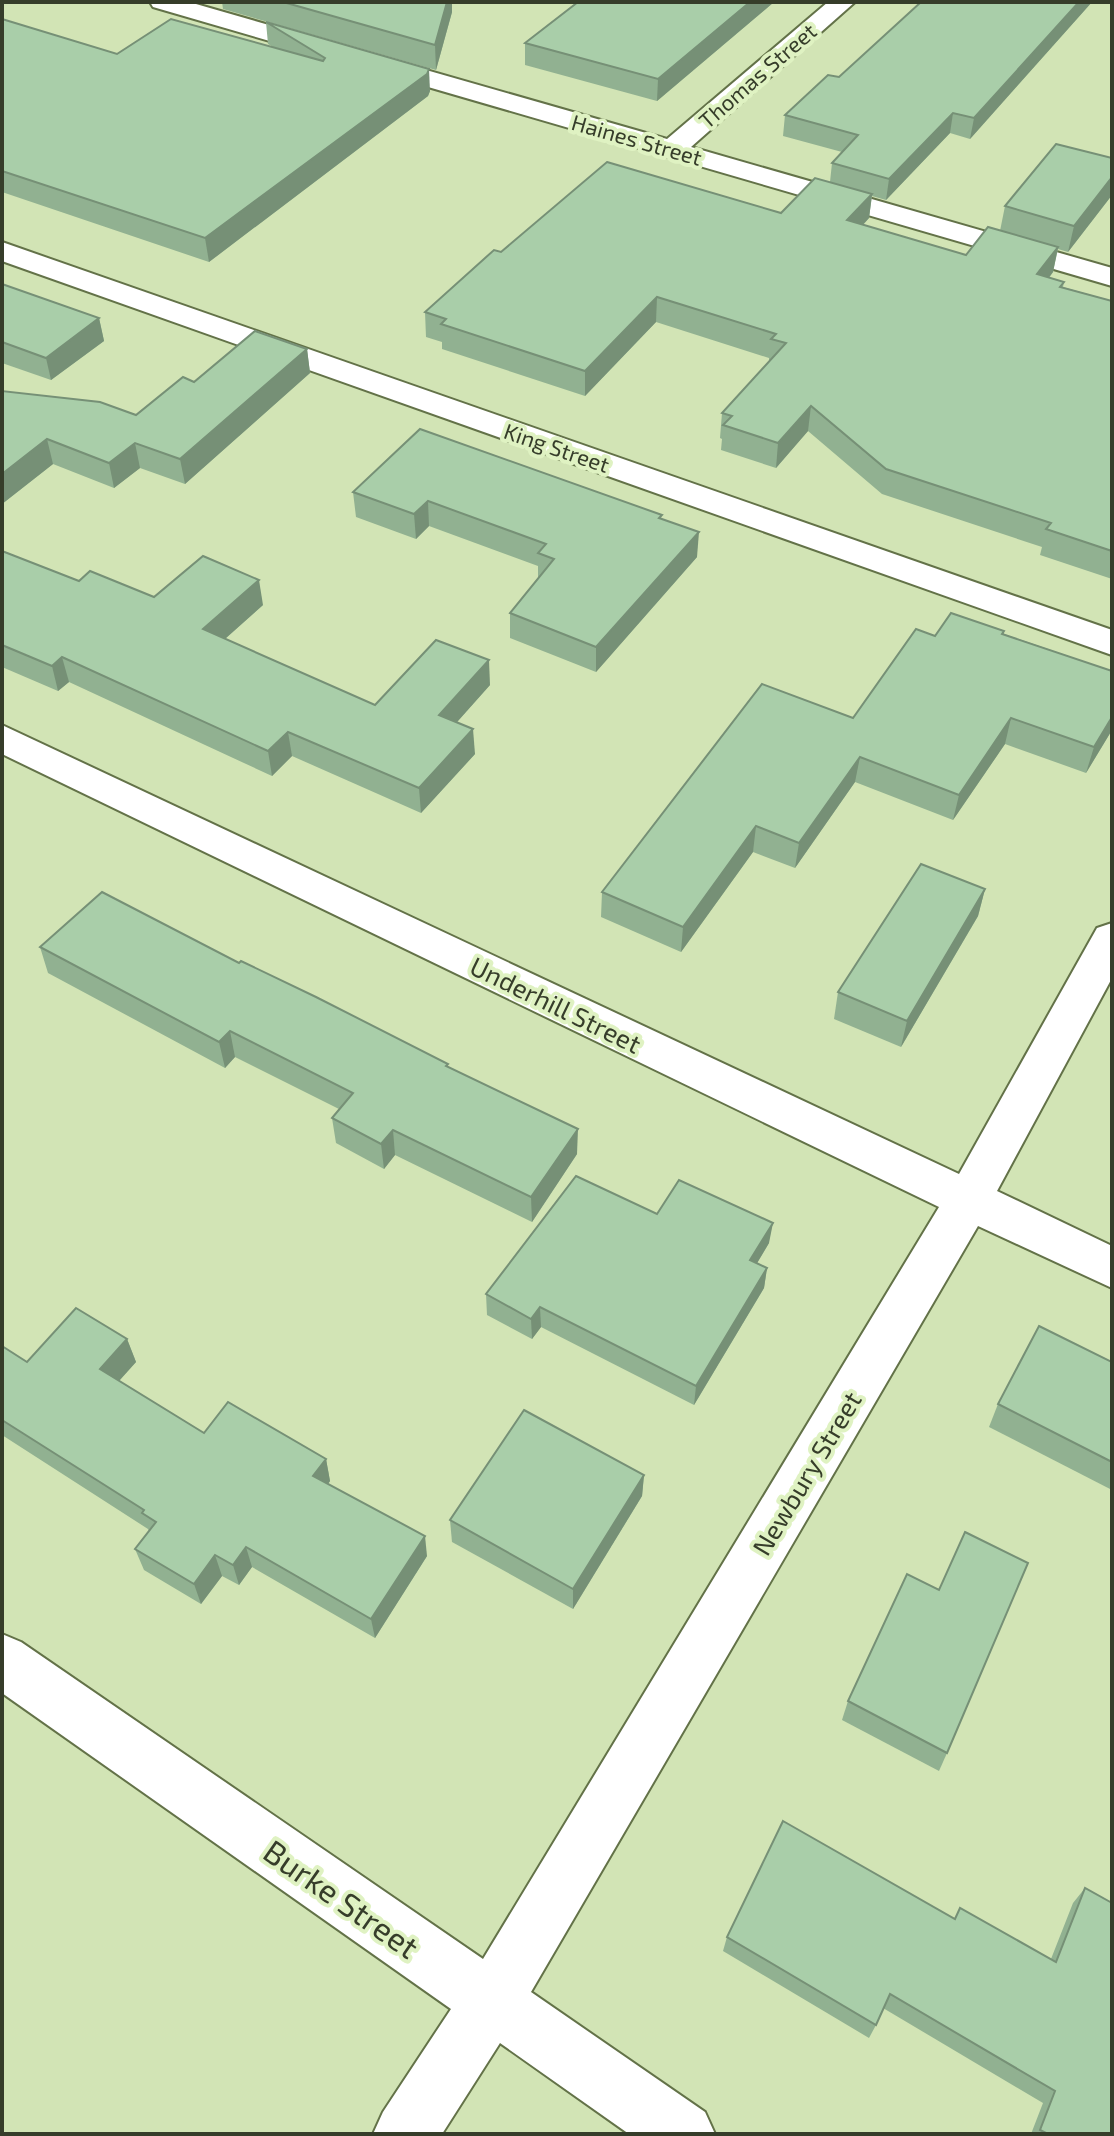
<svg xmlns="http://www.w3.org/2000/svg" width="1114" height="2136" font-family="'Exo 2',sans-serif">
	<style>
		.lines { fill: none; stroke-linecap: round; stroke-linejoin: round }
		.minor-casing { stroke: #637248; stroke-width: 4 }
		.minor { fill: #fff; fill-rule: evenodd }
		.wall { fill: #91b191 }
		.shaded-wall { fill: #769076 }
		.building { fill: #a9cea9; stroke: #769076; stroke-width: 2 }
		.labels { text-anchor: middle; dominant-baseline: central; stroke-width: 8; stroke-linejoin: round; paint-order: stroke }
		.far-street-label { font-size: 22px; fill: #363d2a; stroke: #dff2c2 }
		.street-label { font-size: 26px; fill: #363d2a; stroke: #dff2c2 }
		.near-street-label { font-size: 32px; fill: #363d2a; stroke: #dff2c2 }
	</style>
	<rect width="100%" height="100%" fill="#d2e4b5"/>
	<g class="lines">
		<defs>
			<g id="minor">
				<path d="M150 2H189L667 139 828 2H855L691 147 1112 268V286L153 7Z"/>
				<path d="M2 242 1112 630V655L2 261Z"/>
				<path d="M2 725 959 1174 1097 928 1112 923V978L997 1191 1112 1246V1288L978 1226 531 1992 705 2112 715 2134H629L500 2043 442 2134H373L383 2112 451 2009 2 1693V1634L21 1642 483 1959 939 1207 2 754Z"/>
			</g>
		</defs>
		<!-- minor casing -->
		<use href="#minor" class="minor-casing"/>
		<!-- minor -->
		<use href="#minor" class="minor"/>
	</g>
	<!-- wall -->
	<g class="wall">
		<path d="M222 2H452V12L436 70 223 9Z"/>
		<path d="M774 2 657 101 525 65V43Z"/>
		<path d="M1092 2 970 139 950 133 886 200 872 196 869 218 863 225 966 255 1000 231 1005 206 1112 158V195L1068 252 1058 249 1053 272 1049 278 1064 282 1063 287 1112 301V579L1040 555 1042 547 882 494 808 431 776 468 721 450 722 439 720 438 722 413 769 361V358L656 322 585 396 442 349V342L426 337 425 312 501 252 781 213 830 182 832 163 842 152 783 136 785 115 839 77Z"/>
		<path d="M2 19 117 54 275 48 268 44 266 22 430 91 428 96 209 262 2 192Z"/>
		<path d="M2 284 99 318 104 341 51 380 2 363Z"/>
		<path d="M307 349 310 373 185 484 140 468 114 488 53 464 2 504V391L136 415 194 382Z"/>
		<path d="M353 492 662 515 661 518 697 557 596 672 510 638V613L538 578V566L429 526 416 539 356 517Z"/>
		<path d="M2 551 79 581 154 597 263 605 225 639 375 705 490 685 457 722 475 754 421 813 292 756 272 776 69 682 58 691 2 667Z"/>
		<path d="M1004 631V634L1112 671V730L1086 773 1005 744 953 820 855 782 795 868 753 852 681 952 601 917 602 892 853 718 935 636Z"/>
		<path d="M985 889 978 916 901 1047 834 1019 838 992Z"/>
		<path d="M40 947 239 963 448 1067 577 1154 532 1222 395 1155 384 1169 336 1143 332 1118 339 1109 235 1057 225 1068 48 973Z"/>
		<path d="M657 1214 769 1243 757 1263 767 1268 764 1288 694 1405 541 1327 532 1339 487 1315 486 1294Z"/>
		<path d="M127 1339 136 1362 119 1381 204 1433 326 1459 330 1481 328 1484 427 1556 375 1638 252 1567 239 1585 222 1576 201 1604 144 1570 135 1549 149 1531 148 1529 2 1435V1346L27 1362Z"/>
		<path d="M1112 1362V1490L989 1427 998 1404Z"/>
		<path d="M644 1475 642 1496 573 1609 452 1542 450 1520Z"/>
		<path d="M848 1701 947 1753 939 1771 842 1720Z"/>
		<path d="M1085 1888 1112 2134H1031L1043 2103 883 2008 876 2025 869 2038 723 1951 727 1937 954 1919 960 1908 1051 1959 1073 1903Z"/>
	</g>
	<!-- shaded-wall -->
	<g class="shaded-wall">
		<path d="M447 2H452V12L436 70 435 45Z"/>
		<path d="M750 2H774L657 101 658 79Z"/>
		<path d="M1079 2H1092L970 139 974 118Z"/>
		<path d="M429 69 430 91 428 96 209 262 205 238Z"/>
		<path d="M953 113 950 133 886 200 889 179Z"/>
		<path d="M1112 177V195L1068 252 1074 226Z"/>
		<path d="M872 194 869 218 844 245 847 220Z"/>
		<path d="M1058 247 1053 272 1032 299 1037 274Z"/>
		<path d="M657 297 656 322 585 396V371Z"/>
		<path d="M99 318 104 341 51 380 46 358Z"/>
		<path d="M307 349 310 373 185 484 180 459Z"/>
		<path d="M811 406 808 431 776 468 778 443Z"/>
		<path d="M47 439 53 464 2 504V474Z"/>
		<path d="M135 443 140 468 114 488 109 463Z"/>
		<path d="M428 501 429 526 416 539 414 514Z"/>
		<path d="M699 532 697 557 596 672V647Z"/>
		<path d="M259 580 263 605 208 654 203 629Z"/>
		<path d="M62 657 69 682 58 691 52 666Z"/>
		<path d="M489 660 490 685 441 740 439 715Z"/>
		<path d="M1112 717V730L1086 773 1094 747Z"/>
		<path d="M1011 718 1005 744 953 820 959 795Z"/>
		<path d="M473 729 475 754 421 813 419 788Z"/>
		<path d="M288 732 292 756 272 776 268 751Z"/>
		<path d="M860 757 855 782 795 868 799 843Z"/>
		<path d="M756 826 753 852 681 952 683 927Z"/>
		<path d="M985 889 978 916 901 1047 907 1021Z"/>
		<path d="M230 1031 235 1057 225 1068 219 1042Z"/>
		<path d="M578 1129 577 1154 532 1222 531 1197Z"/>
		<path d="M393 1130 395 1155 384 1169 381 1144Z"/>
		<path d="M773 1223 769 1243 747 1280 750 1260Z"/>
		<path d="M767 1268 764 1288 694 1405 696 1386Z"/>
		<path d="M540 1307 541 1327 532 1339 531 1319Z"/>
		<path d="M127 1339 136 1362 109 1392 100 1369Z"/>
		<path d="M326 1459 330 1481 318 1498 313 1476Z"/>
		<path d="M644 1475 642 1496 573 1609V1589Z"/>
		<path d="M425 1536 427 1556 375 1638 371 1619Z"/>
		<path d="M246 1547 252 1567 239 1585 233 1565Z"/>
		<path d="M215 1555 222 1576 201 1604 194 1584Z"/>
	</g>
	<!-- building -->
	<g class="building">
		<path d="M283 2H447L435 45Z"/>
		<path d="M578 2H750L658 79 525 43Z"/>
		<path d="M921 2H1079L974 118 953 113 889 179 832 163 858 135 785 115 828 75 839 77Z"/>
		<path d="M2 19 117 54 171 19 323 61 325 58 266 22 429 69 427 74 205 238 2 171Z"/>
		<path d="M1056 144 1112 158V177L1074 226 1005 206Z"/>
		<path d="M607 162 781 213 815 178 872 194 847 220 966 255 988 227 1058 247 1037 274 1064 282 1060 287 1112 301V551L1046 529 1051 523 886 469 811 406 778 443 723 425 732 416 722 413 786 343 771 339 776 334 657 297 585 371 441 324 446 319 425 312 494 250 501 252Z"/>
		<path d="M2 284 99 318 46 358 2 342Z"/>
		<path d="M255 331 307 349 180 459 135 443 109 463 47 439 2 474V391L100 402 136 415 183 377 194 382Z"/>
		<path d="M420 429 662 515 659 518 699 532 596 647 510 613 554 559 538 553 546 544 428 501 414 514 353 492Z"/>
		<path d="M2 551 79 581 90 571 154 597 203 556 259 580 203 629 375 705 436 640 489 660 439 715 473 729 419 788 288 732 268 751 62 657 52 666 2 645Z"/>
		<path d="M951 613 1004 631 1002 634 1112 671V717L1094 747 1011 718 959 795 860 757 799 843 756 826 683 927 602 892 762 684 853 718 916 629 935 636Z"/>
		<path d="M921 864 985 889 907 1021 838 992Z"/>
		<path d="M102 892 239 963 241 961 316 997 448 1064 446 1066 578 1129 531 1197 393 1130 381 1144 332 1118 353 1093 230 1031 219 1042 40 947Z"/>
		<path d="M576 1176 657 1214 679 1180 773 1223 750 1260 767 1268 696 1386 540 1307 531 1319 486 1294Z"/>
		<path d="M76 1308 127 1339 100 1369 204 1433 228 1402 326 1459 313 1476 425 1536 371 1619 246 1547 233 1565 215 1555 194 1584 135 1549 156 1522 142 1513 144 1510 2 1420V1346L27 1362Z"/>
		<path d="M1039 1326 1112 1362V1462L998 1404Z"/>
		<path d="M524 1410 644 1475 573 1589 450 1520Z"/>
		<path d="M965 1532 1028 1563 947 1753 848 1701 907 1574 939 1590Z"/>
		<path d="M783 1821 955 1919 960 1908 1056 1962 1085 1888 1112 1903V2134H1048L1040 2130 1055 2091 890 1994 876 2025 727 1937Z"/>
	</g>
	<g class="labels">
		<!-- far-street labels -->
		<g class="far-street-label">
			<text transform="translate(757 75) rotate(-41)">Thomas Street</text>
			<text transform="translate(637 139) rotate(16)">Haines Street</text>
			<text transform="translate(557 447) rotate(19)">King Street</text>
		</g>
		<!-- street labels -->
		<g class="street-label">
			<text transform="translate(556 1004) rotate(26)">Underhill Street</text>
			<text transform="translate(806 1473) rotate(-59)">Newbury Street</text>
		</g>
		<!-- near-street labels -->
		<g class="near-street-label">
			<text transform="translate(342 1898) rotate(35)">Burke Street</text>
		</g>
	</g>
	<!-- border -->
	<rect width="1114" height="2136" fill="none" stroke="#363d2a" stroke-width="8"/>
</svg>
